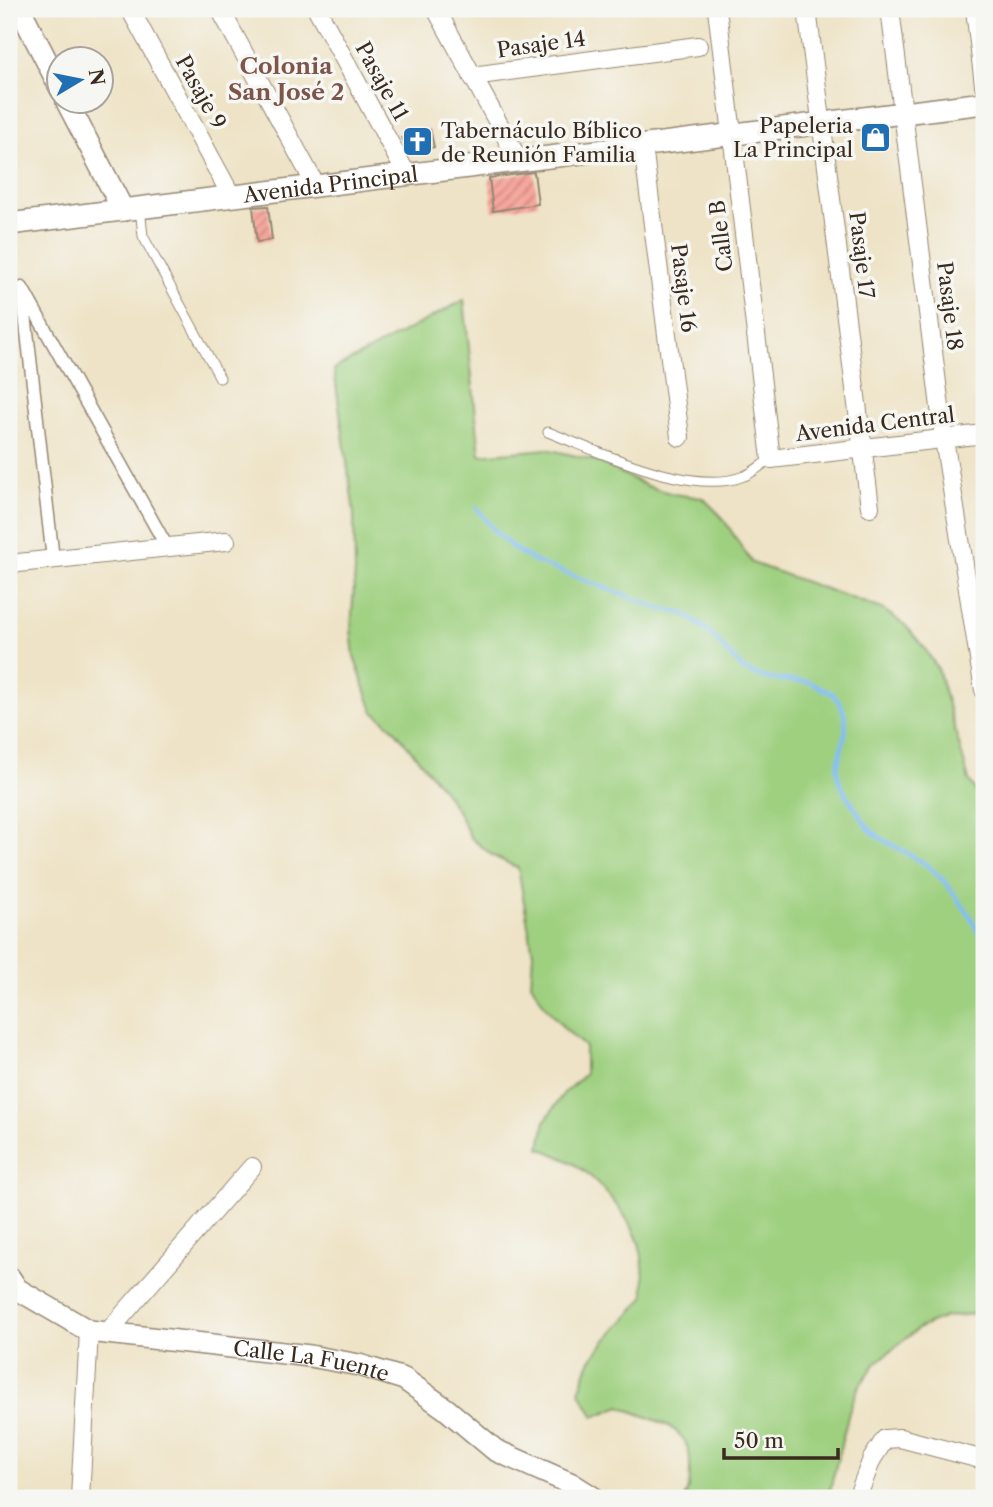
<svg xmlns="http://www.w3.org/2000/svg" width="993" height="1507" font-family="'Libre Caslon Text',serif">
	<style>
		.green { fill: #9fd080; stroke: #6d7d4f; stroke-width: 2 }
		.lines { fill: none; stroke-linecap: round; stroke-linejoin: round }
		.stream { stroke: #83bdf4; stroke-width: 4.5 }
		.building { fill: url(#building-hatch) }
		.service-casing { stroke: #948672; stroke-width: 11 }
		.pedestrian-casing { stroke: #948672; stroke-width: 15 }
		.minor-casing { stroke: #948672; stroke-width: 20 }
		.tertiary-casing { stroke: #948672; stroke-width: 24 }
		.service { stroke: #fff; stroke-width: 9 }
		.pedestrian { stroke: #fff; stroke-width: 12 }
		.minor { stroke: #fff; stroke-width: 18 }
		.tertiary { stroke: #fff; stroke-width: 21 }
		.labels { text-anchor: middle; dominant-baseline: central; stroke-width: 7; stroke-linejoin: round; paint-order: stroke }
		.street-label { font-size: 21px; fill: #3b2a1e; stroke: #f6f6f2 }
		.poi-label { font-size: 21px; fill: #3b2a1e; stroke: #f6f6f2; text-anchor: end }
		.neighbourhood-label { font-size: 23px; font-weight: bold; fill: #7d554a; stroke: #f6f6f2 }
	</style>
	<defs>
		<pattern id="building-hatch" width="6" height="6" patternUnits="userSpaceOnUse" patternTransform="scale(1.75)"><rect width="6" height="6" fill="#f7a69c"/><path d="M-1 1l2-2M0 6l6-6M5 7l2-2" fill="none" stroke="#c9877f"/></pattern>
	</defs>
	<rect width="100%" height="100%" fill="#f6f6f2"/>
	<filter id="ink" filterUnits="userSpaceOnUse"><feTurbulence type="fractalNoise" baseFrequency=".0143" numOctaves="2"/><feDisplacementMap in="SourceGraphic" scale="14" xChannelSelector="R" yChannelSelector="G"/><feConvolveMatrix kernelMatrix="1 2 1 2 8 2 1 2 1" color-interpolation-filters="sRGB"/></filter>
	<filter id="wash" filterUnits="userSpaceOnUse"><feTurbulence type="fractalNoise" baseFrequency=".00686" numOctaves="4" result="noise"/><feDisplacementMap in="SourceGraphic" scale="28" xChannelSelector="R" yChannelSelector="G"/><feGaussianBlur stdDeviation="1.57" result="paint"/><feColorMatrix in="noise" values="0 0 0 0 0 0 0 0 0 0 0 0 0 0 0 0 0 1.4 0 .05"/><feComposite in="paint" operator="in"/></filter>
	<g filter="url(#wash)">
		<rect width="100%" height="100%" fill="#eee3c6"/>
		<!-- green -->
		<path class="green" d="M464 300 480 455 547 449 597 461 647 486 673 494 703 498 722 517 752 563 882 609 905 625 923 646 938 669 969 780 984 805V1317L973 1314 945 1317 919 1328 876 1363 858 1388 849 1412 828 1498H684C690 1488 690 1478 690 1466 692 1422 649 1421 620 1406L594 1417 579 1391C583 1381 586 1370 591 1360 605 1337 628 1319 644 1297 644 1279 644 1261 639 1243 632 1221 605 1189 588 1174 574 1162 557 1155 540 1148L545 1121 564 1093 585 1074V1047L565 1029 546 1008 531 983 533 953 518 868 493 856 471 838 458 812 442 788 394 729 373 711 363 683 354 656 351 629 355 571 354 513 334 369Z"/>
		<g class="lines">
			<!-- stream -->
			<path class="stream" d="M477 508 493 529 514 549 536 562 659 608 685 614 708 631 744 670 769 679 809 682 833 694 841 705 845 717 846 729 837 768 839 781 845 793 868 828 879 837 927 865 946 883 970 916 984 943"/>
		</g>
		<g id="blocks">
			<!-- building -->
			<g class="building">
				<path d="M430 130 434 147 409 154 402 138Z"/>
				<path d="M534 172 538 204 493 211 489 178Z"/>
				<path d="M268 206 272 240 257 242 253 207Z"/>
			</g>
		</g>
	</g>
	<g filter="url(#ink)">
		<use href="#blocks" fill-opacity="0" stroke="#948672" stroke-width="2"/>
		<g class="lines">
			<defs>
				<g id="service">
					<path d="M140 208 143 236 220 378"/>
					<path d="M548 432C597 451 693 497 744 476 753 473 762 464 771 459"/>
				</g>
				<path id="pedestrian" d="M53 559 22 288 167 547"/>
				<g id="minor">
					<path d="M130 9 232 197"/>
					<path d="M220 9 316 186"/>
					<path d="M317 9 407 175"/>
					<path d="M436 9 519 161"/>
					<path d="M717 9 771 459 984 434"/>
					<path d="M807 9 870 507"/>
					<path d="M890 9 944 439 984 690"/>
					<path d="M975 9 984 85"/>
					<path d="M472 76 698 46"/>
					<path d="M643 146 680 437"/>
					<path d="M9 564 226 541"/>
					<path d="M107 1333 252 1167"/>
					<path d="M80 1498 89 1331"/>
					<path d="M857 1498 872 1459 885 1439 900 1438 984 1460"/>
				</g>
				<g id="tertiary">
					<path d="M20 9 60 87"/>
					<path d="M67 102 123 210"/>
					<path id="s1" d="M9 224 984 103"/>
					<path id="s2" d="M9 1277 17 1289 89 1331 310 1356 359 1365 404 1379 446 1409 495 1450 572 1484 594 1498"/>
				</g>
			</defs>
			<!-- service casing -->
			<use href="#service" class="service-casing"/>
			<!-- pedestrian casing -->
			<use href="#pedestrian" class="pedestrian-casing"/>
			<!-- minor casing -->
			<use href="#minor" class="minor-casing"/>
			<!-- tertiary casing -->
			<use href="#tertiary" class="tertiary-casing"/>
			<!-- service -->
			<use href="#service" class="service"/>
			<!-- pedestrian -->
			<use href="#pedestrian" class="pedestrian"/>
			<!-- minor -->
			<use href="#minor" class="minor"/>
			<!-- tertiary -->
			<use href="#tertiary" class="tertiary"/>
		</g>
	</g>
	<!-- icons -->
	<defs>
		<symbol id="shop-square" viewBox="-11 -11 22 22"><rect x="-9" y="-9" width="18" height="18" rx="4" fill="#1f6fb2" stroke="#f6f6f2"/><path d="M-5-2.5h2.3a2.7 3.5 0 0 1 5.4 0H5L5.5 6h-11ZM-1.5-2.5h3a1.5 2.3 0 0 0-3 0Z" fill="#fff"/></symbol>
		<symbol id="church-square" viewBox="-11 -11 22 22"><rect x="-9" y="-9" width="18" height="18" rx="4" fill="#1f6fb2" stroke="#f6f6f2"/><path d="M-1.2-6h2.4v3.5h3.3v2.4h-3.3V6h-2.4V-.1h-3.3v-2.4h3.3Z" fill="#fff"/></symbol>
	</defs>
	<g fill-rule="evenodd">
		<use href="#shop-square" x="858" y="120" width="35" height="35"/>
		<use href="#church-square" x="400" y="124" width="35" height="35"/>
	</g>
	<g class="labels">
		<!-- street labels -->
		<g class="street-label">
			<text transform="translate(541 44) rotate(-8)">Pasaje 14</text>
			<text transform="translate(382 81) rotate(61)">Pasaje 11</text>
			<text transform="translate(201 92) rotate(61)">Pasaje 9</text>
			<text stroke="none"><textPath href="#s1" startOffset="324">Avenida Principal</textPath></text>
			<text transform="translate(721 236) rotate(-97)">Calle B</text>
			<text transform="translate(862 255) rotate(83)">Pasaje 17</text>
			<text transform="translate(684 288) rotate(83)">Pasaje 16</text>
			<text transform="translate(950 306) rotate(83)">Pasaje 18</text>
			<text transform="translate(875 424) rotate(-7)">Avenida Central</text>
			<text stroke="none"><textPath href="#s2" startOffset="322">Calle La Fuente</textPath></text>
		</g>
		<!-- poi labels -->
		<g class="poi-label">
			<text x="853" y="125">Papeleria<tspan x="853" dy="24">La Principal</tspan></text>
			<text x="441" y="130" text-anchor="start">Tabernáculo Bíblico<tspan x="441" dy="24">de Reunión Familia</tspan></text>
		</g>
		<!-- neighbourhood labels -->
		<g class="neighbourhood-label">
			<text x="286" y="66">Colonia<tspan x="286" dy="26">San José 2</tspan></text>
		</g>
	</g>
	<!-- margin -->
	<rect width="993" height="1507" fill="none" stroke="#f6f6f2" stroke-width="35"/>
	<!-- north arrow -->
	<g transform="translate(80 80) rotate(80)"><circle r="33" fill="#f6f6f2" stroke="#aba49d" stroke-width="2"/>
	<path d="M0-5L12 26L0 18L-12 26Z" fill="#1f6fb2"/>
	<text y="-10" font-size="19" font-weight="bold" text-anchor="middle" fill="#3b2a1e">N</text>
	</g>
	<!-- scale -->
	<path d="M724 1448v10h114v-10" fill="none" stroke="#3b2a1e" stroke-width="3.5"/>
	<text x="734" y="1448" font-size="21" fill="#3b2a1e" stroke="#f6f6f2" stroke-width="5" paint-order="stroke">50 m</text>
</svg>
